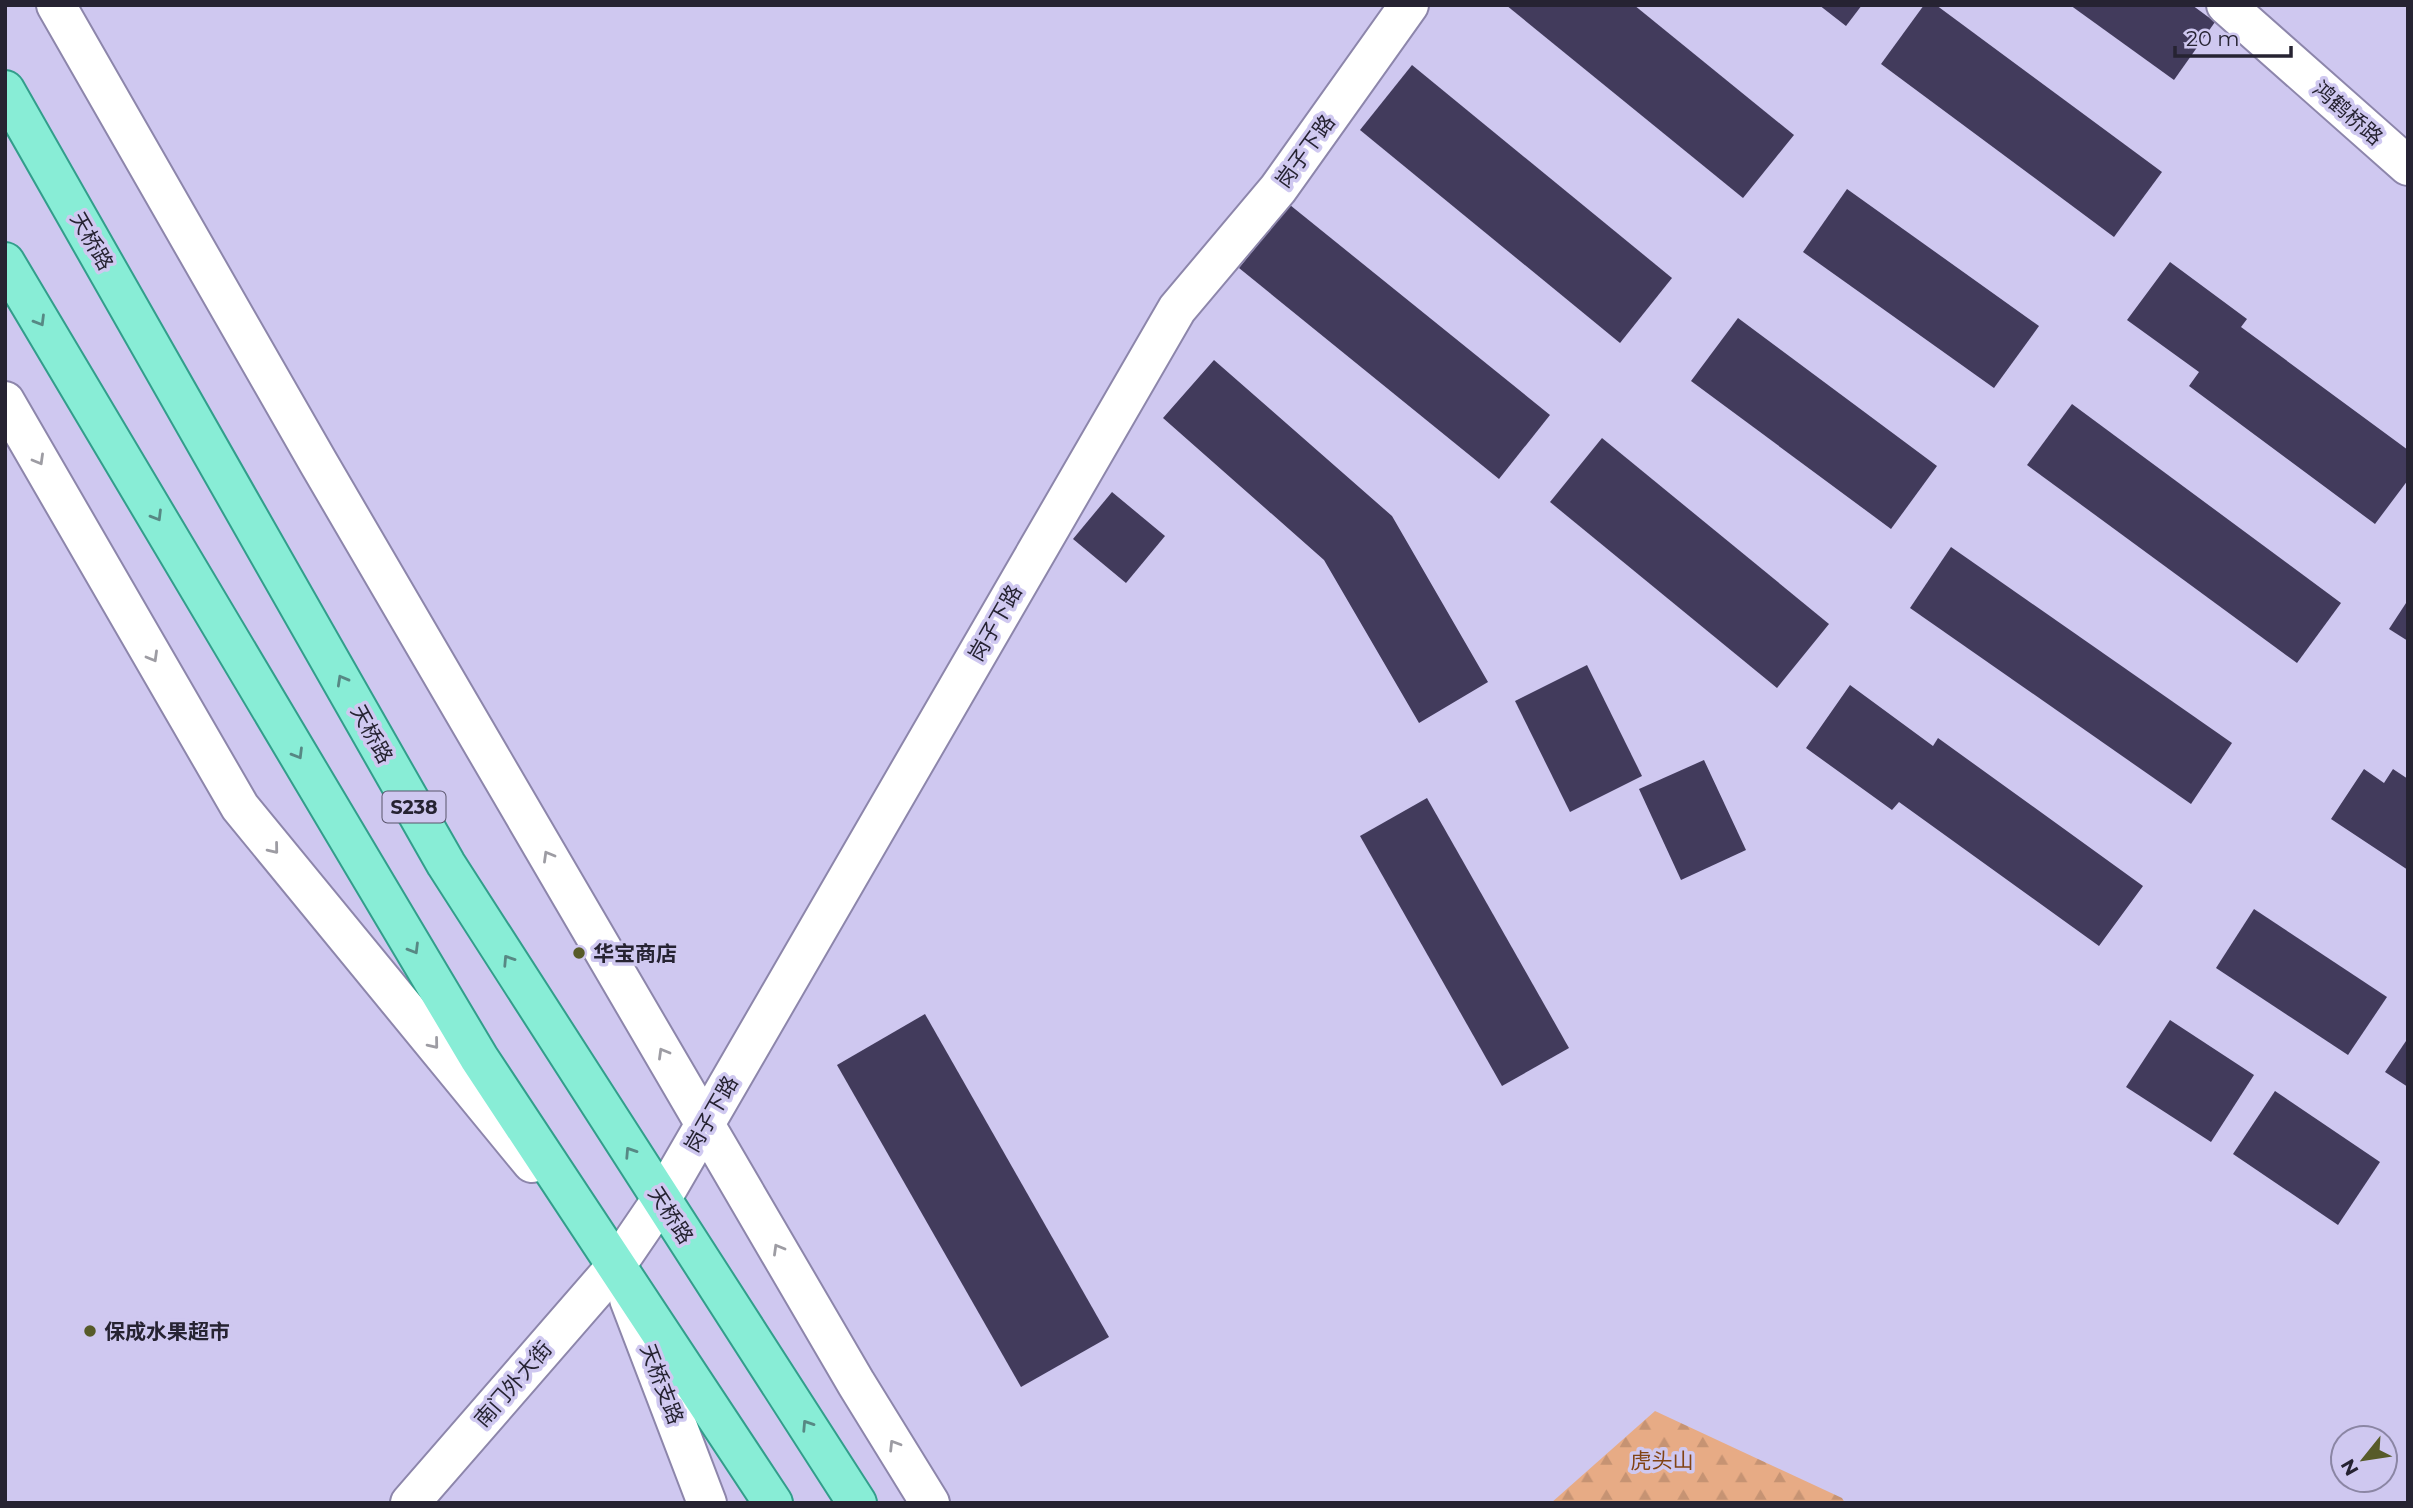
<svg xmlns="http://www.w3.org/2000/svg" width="2413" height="1508" font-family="Montserrat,'Noto Sans SC',sans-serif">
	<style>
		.forest { fill: url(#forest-firs) }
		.building { fill: #423b5c }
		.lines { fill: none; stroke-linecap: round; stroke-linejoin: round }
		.street-casing { stroke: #8d86ab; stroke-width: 42 }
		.secondary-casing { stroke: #8d86ab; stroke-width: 42 }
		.primary-casing { stroke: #329e8b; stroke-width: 42 }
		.street { stroke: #fff; stroke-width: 38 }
		.secondary { stroke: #fff; stroke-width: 38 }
		.primary { stroke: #88edd6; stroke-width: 38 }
		.oneway { stroke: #578884 }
		.oneway2 { stroke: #9d9ca3 }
		.poi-dot { fill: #575b29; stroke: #cfc8f0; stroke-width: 2.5 }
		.labels { text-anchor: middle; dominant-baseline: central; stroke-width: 7; stroke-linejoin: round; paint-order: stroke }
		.shield { fill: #cfc8f0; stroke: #59546b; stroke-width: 2 }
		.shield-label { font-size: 19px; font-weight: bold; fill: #262332 }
		.street-label { font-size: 21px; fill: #262332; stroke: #cfc8f0 }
		.poi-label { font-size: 21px; font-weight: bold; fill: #262332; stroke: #cfc8f0; text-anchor: start }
		.park-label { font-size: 21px; fill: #814314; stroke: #cfc8f0 }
	</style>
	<defs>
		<pattern id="forest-firs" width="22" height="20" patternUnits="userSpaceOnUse" patternTransform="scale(1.75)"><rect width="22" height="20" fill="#e7ab85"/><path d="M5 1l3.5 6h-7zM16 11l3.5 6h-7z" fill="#c69373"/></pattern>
	</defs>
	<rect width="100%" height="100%" fill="#cfc8f0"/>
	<!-- forest -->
	<path class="forest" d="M1655 1411 1842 1498 1845 1503H1551Z"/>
	<!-- building -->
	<g class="building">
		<path d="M1506 5H1634L1794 135 1743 198Z"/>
		<path d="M1819 5H1862L1846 26Z"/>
		<path d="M1924 5H1936L2162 172 2114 237 1881 64Z"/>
		<path d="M2070 5H2192L2215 22 2174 80Z"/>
		<path d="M1412 65 1672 278 1620 343 1360 130Z"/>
		<path d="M1847 189 2039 326 1994 388 1803 252Z"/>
		<path d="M1290 205 1550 415 1499 479 1239 268Z"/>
		<path d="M2170 262 2247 319 2241 327 2408 450V480L2375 524 2189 386 2199 372 2127 320Z"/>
		<path d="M1738 318 1937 466 1891 529 1691 381Z"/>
		<path d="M1214 360 1392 516 1488 682 1419 723 1324 560 1163 418Z"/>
		<path d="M2072 404 2341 603 2297 663 2027 465Z"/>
		<path d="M1602 438 1829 624 1777 688 1550 502Z"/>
		<path d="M1112 492 1165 536 1126 583 1073 539Z"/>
		<path d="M1951 547 2232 743 2191 804 1910 608Z"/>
		<path d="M2408 600V641L2389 629Z"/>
		<path d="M1587 665 1642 776 1570 812 1515 701Z"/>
		<path d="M1850 685 1933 746 1938 738 2143 886 2099 946 1899 802 1892 810 1806 748Z"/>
		<path d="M1704 760 1746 850 1681 880 1639 789Z"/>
		<path d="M2364 769 2384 783 2393 769 2408 779V870L2331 819Z"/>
		<path d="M1427 798 1569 1048 1502 1086 1360 836Z"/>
		<path d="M2254 909 2387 997 2348 1055 2216 968Z"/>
		<path d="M925 1014 1109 1337 1021 1387 837 1065Z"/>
		<path d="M2170 1020 2254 1075 2211 1142 2126 1087Z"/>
		<path d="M2408 1038V1087L2385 1072Z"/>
		<path d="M2275 1091 2380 1162 2338 1225 2233 1154Z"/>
	</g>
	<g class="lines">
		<defs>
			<g id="street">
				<path d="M56 5 318 462 856 1383 930 1503"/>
				<path d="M2226 5 2408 166"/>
				<path d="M5 401 240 807 532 1163"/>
				<path d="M629 1299 707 1503"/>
			</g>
			<path id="secondary" d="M410 1503 616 1266 661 1200 1177 309 1278 189 1409 5"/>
			<g id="primary">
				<path d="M5 90 446 864 857 1503"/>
				<path d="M5 262 479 1058 773 1503"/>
			</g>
		</defs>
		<!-- street casing -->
		<use href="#street" class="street-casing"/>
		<!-- secondary casing -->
		<use href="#secondary" class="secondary-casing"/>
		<!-- primary casing -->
		<use href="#primary" class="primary-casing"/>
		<!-- street -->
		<use href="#street" class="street"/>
		<!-- secondary -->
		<use href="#secondary" class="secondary"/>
		<!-- primary -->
		<use href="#primary" class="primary"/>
	</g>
	<!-- one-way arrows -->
	<defs><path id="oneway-chevron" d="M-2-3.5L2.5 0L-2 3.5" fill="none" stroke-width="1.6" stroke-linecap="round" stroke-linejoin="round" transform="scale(1.75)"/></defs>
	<g class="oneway">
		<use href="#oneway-chevron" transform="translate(40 321) rotate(59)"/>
		<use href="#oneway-chevron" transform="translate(157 516) rotate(59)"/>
		<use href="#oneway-chevron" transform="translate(342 680) rotate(-119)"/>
		<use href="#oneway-chevron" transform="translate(298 754) rotate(59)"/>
		<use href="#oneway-chevron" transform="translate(414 949) rotate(59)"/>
		<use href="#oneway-chevron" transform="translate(508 960) rotate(-123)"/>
		<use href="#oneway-chevron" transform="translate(630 1152) rotate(-123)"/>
		<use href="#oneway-chevron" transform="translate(807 1425) rotate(-123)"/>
	</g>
	<g class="oneway2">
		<use href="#oneway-chevron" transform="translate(39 460) rotate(60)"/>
		<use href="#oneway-chevron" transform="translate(153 657) rotate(60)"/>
		<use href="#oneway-chevron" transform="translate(274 849) rotate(51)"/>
		<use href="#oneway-chevron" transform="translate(548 856) rotate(-120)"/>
		<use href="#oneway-chevron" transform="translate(434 1044) rotate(51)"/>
		<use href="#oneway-chevron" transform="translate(663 1053) rotate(-120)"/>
		<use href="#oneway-chevron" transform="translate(778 1249) rotate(-120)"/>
		<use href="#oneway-chevron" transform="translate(894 1445) rotate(-122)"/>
	</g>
	<!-- markers -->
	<g class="poi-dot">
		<circle cx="579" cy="953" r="7"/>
		<circle cx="90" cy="1331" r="7"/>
	</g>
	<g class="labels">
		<!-- shield labels -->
		<rect class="shield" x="382.5" y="791.5" width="63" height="31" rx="5"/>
		<g class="shield-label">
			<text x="414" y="807">S238</text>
		</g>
		<!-- street labels -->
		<g class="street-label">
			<text transform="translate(2348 113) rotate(41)">鸿鹤桥路</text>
			<text transform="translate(1305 151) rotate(-54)">岗子下路</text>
			<text transform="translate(92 241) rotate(60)">天桥路</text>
			<text transform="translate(995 623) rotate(-60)">岗子下路</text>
			<text transform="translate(372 734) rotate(61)">天桥路</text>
			<text transform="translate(711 1114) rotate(-60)">岗子下路</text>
			<text transform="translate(671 1215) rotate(57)">天桥路</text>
			<text transform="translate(513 1384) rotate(-49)">南门外大街</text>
			<text transform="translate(662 1384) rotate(69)">天桥支路</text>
		</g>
		<!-- poi labels -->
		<g class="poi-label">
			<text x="593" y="953">华宝商店</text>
			<text x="104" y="1331">保成水果超市</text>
		</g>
		<!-- park labels -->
		<g class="park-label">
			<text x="1662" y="1460">虎头山</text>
		</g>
	</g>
	<!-- border -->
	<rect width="2413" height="1508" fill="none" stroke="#262332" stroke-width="14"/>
	<!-- north arrow -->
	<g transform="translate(2364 1459) rotate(240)"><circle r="33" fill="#cfc8f0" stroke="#8b86a4" stroke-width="2"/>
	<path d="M0-5L12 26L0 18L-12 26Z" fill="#575b29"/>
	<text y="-10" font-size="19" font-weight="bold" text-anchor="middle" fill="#262332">N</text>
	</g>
	<!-- scale -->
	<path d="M2175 46v10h116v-10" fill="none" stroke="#262332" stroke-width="3.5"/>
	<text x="2186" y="46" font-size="21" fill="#262332" stroke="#cfc8f0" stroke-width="5" paint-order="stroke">20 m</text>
</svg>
